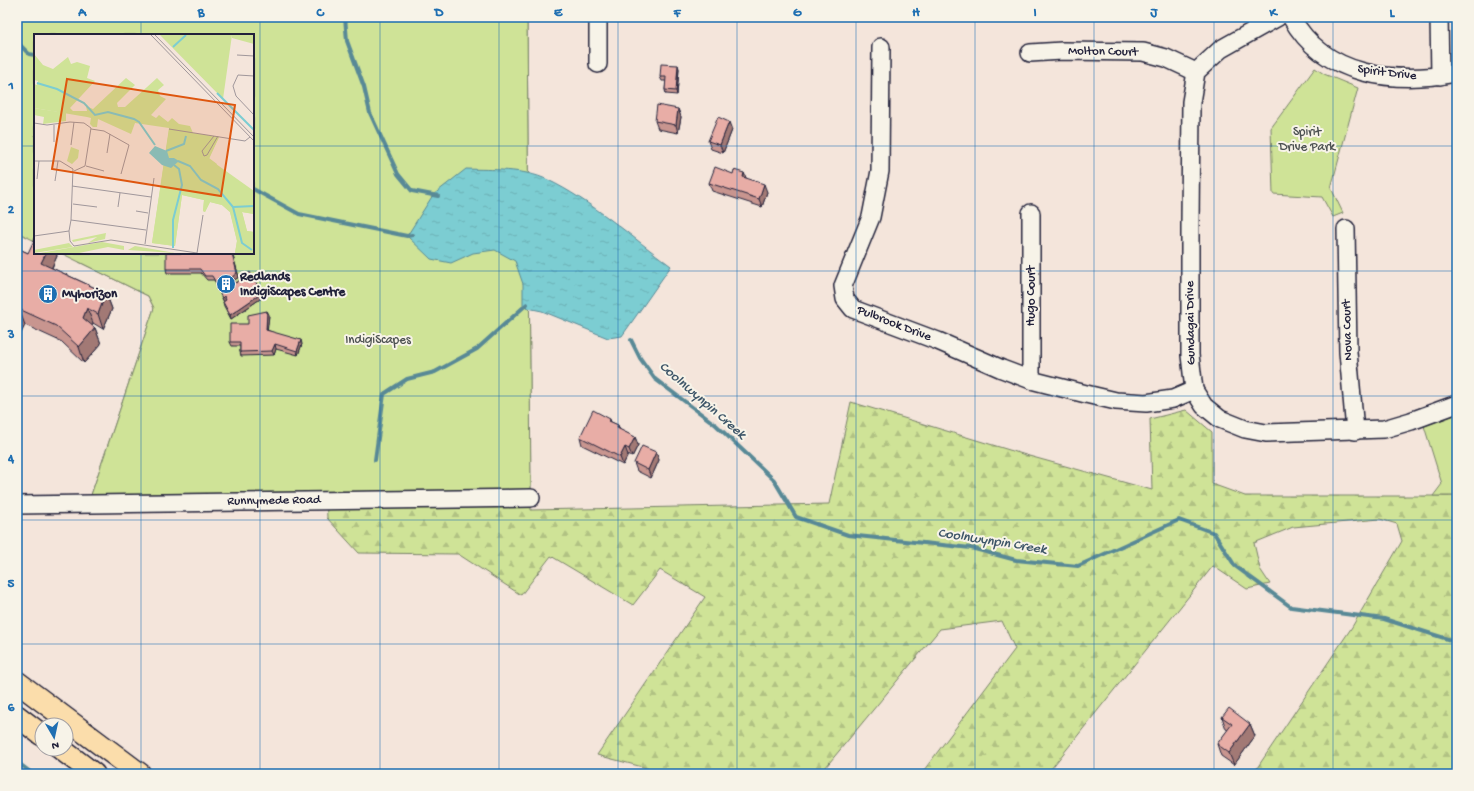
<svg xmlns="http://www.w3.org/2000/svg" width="1474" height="791" font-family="'Gochi Hand',sans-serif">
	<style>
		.forest { fill: url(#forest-firs); stroke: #788269 }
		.green { fill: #cfe397; stroke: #788269 }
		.water { fill: url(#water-ripples); stroke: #588996 }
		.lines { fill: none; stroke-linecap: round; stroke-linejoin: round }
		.stream { stroke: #588996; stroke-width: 4 }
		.minor-casing { stroke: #22223b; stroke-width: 20 }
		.major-casing { stroke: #22223b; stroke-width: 24 }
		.minor { stroke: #f7f3e8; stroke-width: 17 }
		.major { stroke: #fbddab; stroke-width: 21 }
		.wall { fill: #c8958f; stroke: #22223b }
		.shaded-wall { fill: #a27974; stroke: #22223b }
		.building { fill: #e8ada6; stroke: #22223b }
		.grid { fill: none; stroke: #1f6fb2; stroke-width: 1; stroke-opacity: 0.55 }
		.labels { text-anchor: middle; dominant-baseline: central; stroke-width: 4; stroke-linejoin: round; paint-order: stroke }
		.street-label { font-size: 13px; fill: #22223b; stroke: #f7f3e8 }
		.park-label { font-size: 13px; fill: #4d5252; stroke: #f7f3e8 }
		.poi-label { font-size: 13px; font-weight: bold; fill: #22223b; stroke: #f7f3e8; text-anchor: start }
		.water-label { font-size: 14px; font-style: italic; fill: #3d5568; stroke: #f7f3e8 }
		.inset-river { fill: none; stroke: #7ccdd2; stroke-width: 2 }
		.inset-road { fill: none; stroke: #a0979b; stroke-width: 1 }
		.view { fill: #de560e; fill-opacity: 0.15; stroke: #de560e; stroke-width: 2 }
		.inset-edge { fill: none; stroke: #22223b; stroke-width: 2 }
		.neatline { fill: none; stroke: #1f6fb2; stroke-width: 1.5 }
		.grid-label { font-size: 13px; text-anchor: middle; font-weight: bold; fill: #1f6fb2 }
	</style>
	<defs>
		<pattern id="forest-firs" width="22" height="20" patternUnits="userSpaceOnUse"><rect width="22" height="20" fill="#cfe397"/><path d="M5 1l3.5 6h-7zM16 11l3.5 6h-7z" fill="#b1c283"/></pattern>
		<pattern id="water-ripples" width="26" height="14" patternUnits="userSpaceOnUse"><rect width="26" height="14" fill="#7ccdd2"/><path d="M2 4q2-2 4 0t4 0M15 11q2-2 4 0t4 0" fill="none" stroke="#6bb0b5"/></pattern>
	</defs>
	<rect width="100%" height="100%" fill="#f4e5db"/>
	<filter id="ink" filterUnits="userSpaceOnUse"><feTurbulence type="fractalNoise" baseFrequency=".025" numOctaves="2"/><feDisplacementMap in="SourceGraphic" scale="8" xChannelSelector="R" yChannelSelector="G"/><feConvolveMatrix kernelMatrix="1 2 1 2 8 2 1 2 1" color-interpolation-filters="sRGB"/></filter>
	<g filter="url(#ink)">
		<!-- forest -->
		<path class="forest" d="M17 17H527L531 510 829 504 851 402 1029 456 1152 490 1150 419 1186 410 1212 432V484L1245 496H1457V774H1253L1352 627 1402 541 1397 524 1380 519 1293 527 1254 543 1260 569 1270 584 1247 589 1213 566 1047 774H921L1015 649 1002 621 940 629 820 774H656L654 770 597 755 705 597 660 570 633 605 551 556 521 595 458 554 359 553 327 518 326 493 91 495 154 308 148 296 79 262 253 253V35H35Z"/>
		<!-- green -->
		<g class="green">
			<path d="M17 17H527L531 490 91 495 154 308 148 296 61 253H253V35H35V241L17 232Z"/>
			<path d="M1315 68 1324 74 1358 88 1331 188 1343 213 1333 217 1322 197 1273 194 1271 128Z"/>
			<path d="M1457 414V496H1433L1442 484 1424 426Z"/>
		</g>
		<!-- water -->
		<path class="water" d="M466 169C492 170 523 168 548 180 590 200 633 238 671 266L622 336 608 338 542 311 523 307V284L515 261 495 250 473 253 451 263 431 259 407 236 433 195Z"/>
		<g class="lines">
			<!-- stream -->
			<g class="stream">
				<path d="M345 17 347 41 364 87 370 113 398 174 412 191 438 196"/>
				<path d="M17 42 29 54 35 55"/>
				<path d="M253 189 299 214 407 236 412 235"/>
				<path d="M631 340 640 358 655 379 716 425 774 480 796 517 848 535 971 548 1016 560 1078 566 1179 520 1214 533 1235 566 1291 607 1384 619 1457 642"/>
				<path d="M375 460 384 394 407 379 435 372 477 349 527 304"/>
				<path d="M17 762 33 774"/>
			</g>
			<defs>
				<g id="minor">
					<path d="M598 17V64"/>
					<path d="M1278 17 1221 49 1196 72 1191 102 1190 226V355L1194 390 1204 406 1220 419 1245 429 1266 433 1384 429 1411 421 1457 404"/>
					<path d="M1291 17C1325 78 1395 84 1457 73"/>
					<path d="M1439 17 1440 76"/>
					<path d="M881 47 880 171 871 217 843 286 845 299 853 309 938 341 1002 369 1031 380 1086 394 1116 401 1146 403 1173 399 1194 390"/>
					<path d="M1030 53 1062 51 1143 52 1166 58 1196 72"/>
					<path d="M1346 229 1348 352 1355 431"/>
					<path d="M1031 380V213"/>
					<path d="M17 505 531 498"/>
				</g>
				<g id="major">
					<path d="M17 682 140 774"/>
					<path d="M17 716 42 735"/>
					<path d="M61 749 94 774"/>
				</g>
			</defs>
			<!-- minor casing -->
			<use href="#minor" class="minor-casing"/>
			<!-- major casing -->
			<use href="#major" class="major-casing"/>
			<!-- minor -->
			<use href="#minor" class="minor"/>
			<!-- major -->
			<use href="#major" class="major"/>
		</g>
		<!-- wall -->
		<g class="wall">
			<path d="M678 65 679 69 677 95 666 94 665 90 666 81H662L660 77Z"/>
			<path d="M678 109 681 117 678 133 658 129 655 121Z"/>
			<path d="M732 130 723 153 711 149 708 141Z"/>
			<path d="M744 173 746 178 767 192 762 207 712 191 709 183Z"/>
			<path d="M17 248 28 253H56L57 256 52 268 106 293 112 309 103 329 93 323 92 326 95 328 101 344 84 363 62 342 25 325 17 341Z"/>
			<path d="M232 253 239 277 234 280 236 283 263 297 231 319 224 306 223 302H224L220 294 222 293 214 280H207L201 273H167L166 269Z"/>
			<path d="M267 311 269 315 267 330 302 344 298 355 276 349 274 355 241 356 240 352V346H232L230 342Z"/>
			<path d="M610 419 611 422 618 425 620 430 635 437 638 445 632 457 628 455 623 465 582 445 580 437Z"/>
			<path d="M656 452 659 460 651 478 637 471 634 463Z"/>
			<path d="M1222 717 1250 724 1255 736 1234 765 1221 756 1217 744 1228 730 1226 729Z"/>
		</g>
		<!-- shaded-wall -->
		<g class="shaded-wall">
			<path d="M678 65 679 69 677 95 676 91Z"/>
			<path d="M678 109 681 117 678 133 676 125Z"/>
			<path d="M729 122 732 130 723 153 720 145Z"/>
			<path d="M744 173 747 181 743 177Z"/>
			<path d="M764 184 767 192 762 207 759 199Z"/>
			<path d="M46 253H56L57 256 47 278 41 263Z"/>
			<path d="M232 253 239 277 233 281 232 277Z"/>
			<path d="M106 293 112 309 103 329 98 314Z"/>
			<path d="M262 293 263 297 231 319 230 315Z"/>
			<path d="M224 296 226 300 224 302 222 298Z"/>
			<path d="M87 308 93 323 89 333 83 318Z"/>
			<path d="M19 309 25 325 17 341V314Z"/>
			<path d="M267 311 269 315 267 334 266 330Z"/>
			<path d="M95 328 101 344 84 363 79 347Z"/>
			<path d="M301 340 302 344 298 355 297 351Z"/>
			<path d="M275 344 276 349 274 355 272 351Z"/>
			<path d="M635 437 638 445 632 457 629 449Z"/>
			<path d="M625 447 628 455 623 465 620 457Z"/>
			<path d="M656 452 659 460 651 478 648 470Z"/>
			<path d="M1250 724 1255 736 1234 765 1229 753Z"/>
		</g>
		<!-- building -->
		<g class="building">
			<path d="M661 64 678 65 676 91 665 90 666 77H660Z"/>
			<path d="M657 105 678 109 676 125 655 121Z"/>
			<path d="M718 117 729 122 720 145 708 141Z"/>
			<path d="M715 167 733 174 734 170 744 173 743 177 764 184 759 199 709 183Z"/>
			<path d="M35 238V253H46L41 263 106 293 98 314 87 308 83 318 95 328 79 347 56 326 19 309 17 314V248L28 253Z"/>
			<path d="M166 253H232L237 273 232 277 236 283 250 272 262 293 230 315 223 302 226 300 224 296 222 298 220 294 222 293 212 276H205L200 269H166Z"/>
			<path d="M267 311 266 330 301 340 297 351 275 344 272 351 240 352V342H230V324H248V315Z"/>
			<path d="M593 410 610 419 609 421 618 425 617 428 635 437 629 449 625 447 620 457 580 437Z"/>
			<path d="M642 446 656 452 648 470 634 463Z"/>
			<path d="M1229 708 1250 724 1229 753 1217 744 1232 724 1222 717Z"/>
		</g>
	</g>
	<!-- grid -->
	<path class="grid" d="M141 17V35M260 17V774M380 17V774M499 17V774M618 17V774M737 17V774M856 17V774M975 17V774M1094 17V774M1214 17V774M1333 17V774M17 146H35M253 146H1457M141 253V774M17 271H1457M17 396H1457M17 520H1457M17 644H1457"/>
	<!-- icons -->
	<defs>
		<symbol id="building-disc" viewBox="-11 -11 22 22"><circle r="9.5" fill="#1f6fb2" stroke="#f7f3e8"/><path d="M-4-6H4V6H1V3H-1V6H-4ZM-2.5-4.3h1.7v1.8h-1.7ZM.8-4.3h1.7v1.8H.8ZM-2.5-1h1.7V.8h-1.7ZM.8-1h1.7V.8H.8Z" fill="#fff"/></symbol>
	</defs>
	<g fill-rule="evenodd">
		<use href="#building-disc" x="215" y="273" width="22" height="22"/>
		<use href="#building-disc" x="37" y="283" width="22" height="22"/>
	</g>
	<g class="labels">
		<!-- street labels -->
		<g class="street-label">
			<text transform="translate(1103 52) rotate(1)">Molton Court</text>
			<text transform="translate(1387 73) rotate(7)">Spirit Drive</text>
			<text transform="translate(1031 296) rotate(-90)">Hugo Court</text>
			<text transform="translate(1191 323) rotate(-91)">Gundagai Drive</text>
			<text transform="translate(894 324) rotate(21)">Pulbrook Drive</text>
			<text transform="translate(1348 330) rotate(-92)">Nova Court</text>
			<text transform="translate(274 501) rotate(-1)">Runnymede Road</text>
		</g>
		<!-- park labels -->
		<g class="park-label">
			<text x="1307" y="132">Spirit<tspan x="1307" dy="15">Drive Park</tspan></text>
			<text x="378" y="340">IndigiScapes</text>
		</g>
		<!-- poi labels -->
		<g class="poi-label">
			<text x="240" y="277">Redlands<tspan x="240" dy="15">IndigiScapes Centre</tspan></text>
			<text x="62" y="294">Myhorizon</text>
		</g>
		<!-- water labels -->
		<g class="water-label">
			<text transform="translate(702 401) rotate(41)">Coolnwynpin Creek</text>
			<text transform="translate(992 542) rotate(9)">Coolnwynpin Creek</text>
		</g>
	</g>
	<!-- overview -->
	<g transform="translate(34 34)">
		<rect width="220" height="220" fill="#f4e5db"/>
		<path d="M35 209 39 213 0 219V216Z" fill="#cfe397"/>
		<path d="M126 1H198L189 65ZM0 20 9 31 19 35 34 23 37 30 43 28 56 32 53 44 61 47 36 74 39 77H53L52 72 59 75 92 44 101 51 83 69 84 73H91L123 44 130 51 124 56 126 62 132 65 117 81 122 84 125 81 134 88 138 84 145 90 156 92 159 99 185 103 175 124 183 130 174 143 220 157V180L208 178 213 197 220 198 201 219 203 207 196 178 188 171 176 168 171 178 169 177 170 166 148 161 141 212 118 209 135 94 101 89 97 100 64 85 63 93H59L56 90 57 84 53 83 0 74V50L3 51 4 47 0 46ZM72 199 71 205 54 209 63 203 39 208 38 206ZM68 208 90 212V216L74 213 45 219H6ZM101 212 141 219 94 216Z" fill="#cfe397"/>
		<path d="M198 1H220V10L198 4ZM0 74 32 79V87L9 90 10 83 0 81ZM135 96 185 103 175 125 220 157V180L208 178 213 197 220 198 219 219H201L203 207 196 178 188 171 176 168 171 178 169 177 170 166 148 161 141 212 118 209ZM37 113 45 116 44 124 38 130 33 127Z" fill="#cfe397"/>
		<path d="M121 112 133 117 135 124H140L145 127 137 134 128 131 115 119Z" fill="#7ccdd2"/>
		<path class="inset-river" d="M139 13 152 1M3 49 23 55 50 69 61 81 74 78 100 85 105 88 121 111M183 59 220 96M132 117 150 110 152 102M144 127 156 132 167 146 184 155 199 173 208 209 218 216M199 173 220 172M139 214V186L148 151 145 135 140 131"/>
		<path class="inset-road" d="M117 1 220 107M121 1 220 103M203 21 220 22M220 42 204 41 199 52 202 62 220 81M0 89 13 91 36 88 50 89 57 94 51 132 40 137M57 95 70 97 95 111 87 140M135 95 211 107 216 103M180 102 168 117 170 122 173 121 184 102M20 108V91M37 111 40 88M73 119 76 100M0 127H26L39 135 37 186 35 197 36 207 40 212M52 132 70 137M3 145 5 127M21 147 24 127M38 152 117 163M39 170 63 173M84 173 86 159M102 177 114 179M37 186 112 196M0 202 35 197M111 210 120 144M40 212 77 206 163 219M163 219 169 181"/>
		<path class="view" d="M33 45 201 71 187 162 18 135Z"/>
		<rect width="220" height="220" class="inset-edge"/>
	</g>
	<!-- margin -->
	<rect width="1474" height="791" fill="none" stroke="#f7f3e8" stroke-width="44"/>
	<!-- north arrow -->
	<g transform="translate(54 737) rotate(171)"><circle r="19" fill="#f7f3e8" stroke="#a29fa3"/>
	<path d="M0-3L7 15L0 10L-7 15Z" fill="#1f6fb2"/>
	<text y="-6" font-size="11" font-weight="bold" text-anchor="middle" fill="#22223b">N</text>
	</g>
	<rect x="22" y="22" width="1430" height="747" class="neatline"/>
	<g class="grid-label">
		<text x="82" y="16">A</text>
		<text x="201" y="16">B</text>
		<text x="320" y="16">C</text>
		<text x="439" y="16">D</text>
		<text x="558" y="16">E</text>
		<text x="677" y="16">F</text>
		<text x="797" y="16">G</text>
		<text x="916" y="16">H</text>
		<text x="1035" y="16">I</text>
		<text x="1154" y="16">J</text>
		<text x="1273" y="16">K</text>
		<text x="1392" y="16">L</text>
		<text x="11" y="89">1</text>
		<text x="11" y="213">2</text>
		<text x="11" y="338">3</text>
		<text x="11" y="462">4</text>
		<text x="11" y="587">5</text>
		<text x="11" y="711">6</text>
	</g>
</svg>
